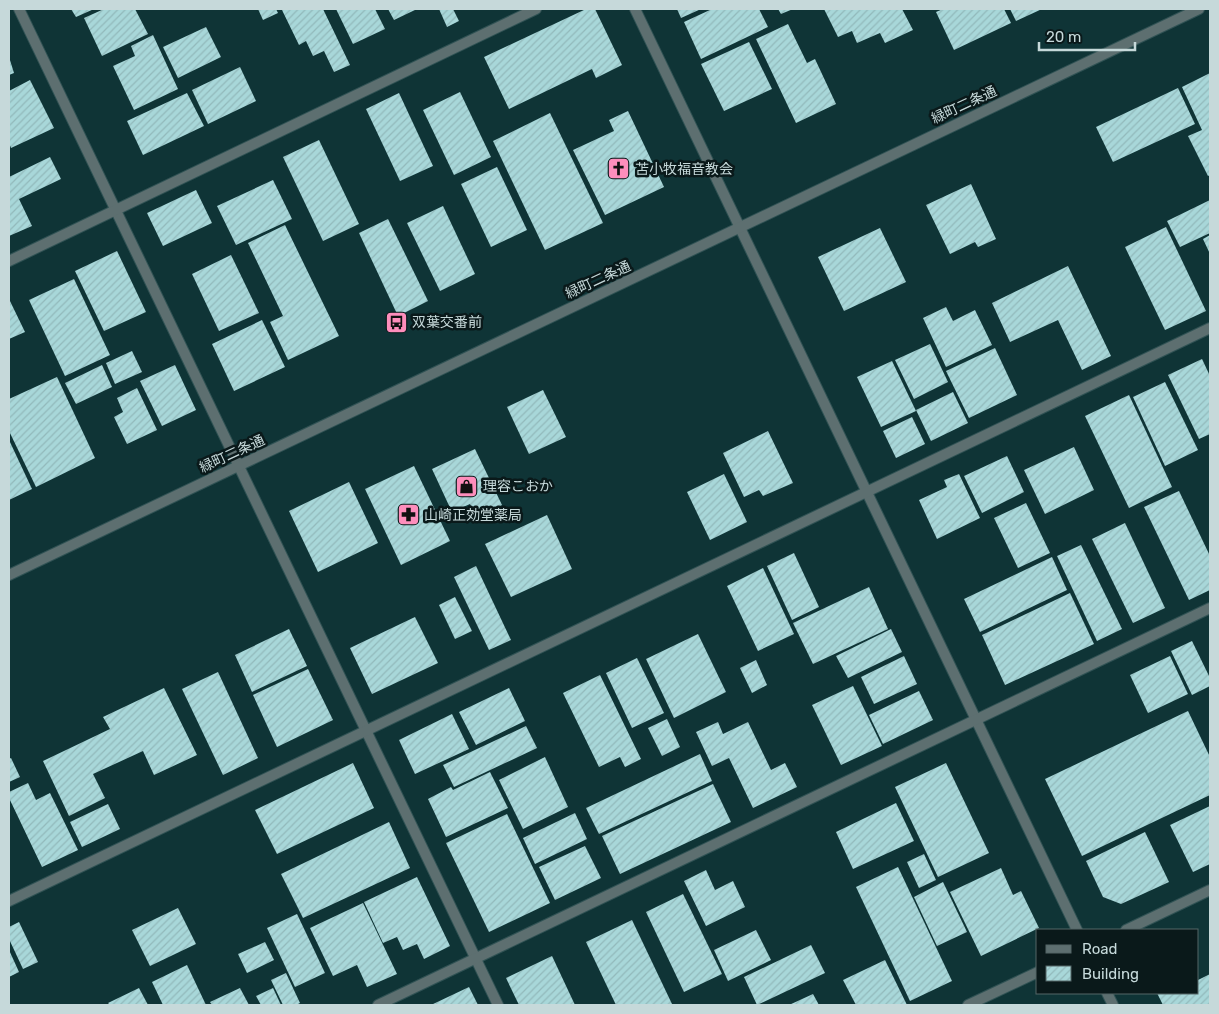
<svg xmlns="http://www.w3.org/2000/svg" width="1219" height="1014" font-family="Rubik,'Noto Sans JP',sans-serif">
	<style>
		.building { fill: url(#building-hatch) }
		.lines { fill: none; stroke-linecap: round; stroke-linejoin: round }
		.minor-casing { stroke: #305254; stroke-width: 12 }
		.tertiary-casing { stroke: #305254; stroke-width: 12 }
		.minor { stroke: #5d6f70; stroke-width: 10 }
		.tertiary { stroke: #5d6f70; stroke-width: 10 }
		.labels { text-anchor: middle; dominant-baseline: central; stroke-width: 5; stroke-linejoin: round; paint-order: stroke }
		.street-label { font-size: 14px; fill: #c6d9da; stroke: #0a191a }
		.poi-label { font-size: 14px; fill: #c6d9da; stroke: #0a191a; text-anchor: start }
	</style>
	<defs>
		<pattern id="building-hatch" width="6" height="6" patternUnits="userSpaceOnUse" patternTransform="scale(1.25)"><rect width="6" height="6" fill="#a8d7d9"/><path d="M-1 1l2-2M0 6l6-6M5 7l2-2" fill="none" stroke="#92b9bb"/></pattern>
	</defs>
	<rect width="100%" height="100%" fill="#0f3436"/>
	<!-- building -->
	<g class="building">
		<path d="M71 9H94L76 17Z"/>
		<path d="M104 9H135L148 34 102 56 84 18Z"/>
		<path d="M258 9H276L278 13 263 20Z"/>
		<path d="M284 9H323L350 65 334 72 324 51 313 56 306 41 299 45 282 10Z"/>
		<path d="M336 9H375L385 29 353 44Z"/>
		<path d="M388 9H417L394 20Z"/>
		<path d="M439 9H453L459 21 447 27Z"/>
		<path d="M586 9H595L622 65 596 78 592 69 509 109 484 57Z"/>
		<path d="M677 9H701L681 18Z"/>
		<path d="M712 9H759L768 27 701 59 684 22Z"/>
		<path d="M778 9H793L781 14Z"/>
		<path d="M824 9H902L913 30 885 43 880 33 857 43 852 31 838 37Z"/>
		<path d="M943 9H1004L1011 23 954 50 936 12Z"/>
		<path d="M1010 9H1042L1016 21Z"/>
		<path d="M788 24 807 63 815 59 836 104 796 123 756 39Z"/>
		<path d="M206 27 221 57 178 78 163 47Z"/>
		<path d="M153 35 178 89 134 110 113 66 135 56 131 46Z"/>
		<path d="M749 42 772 89 724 111 701 64Z"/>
		<path d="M9 57 14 73 9 75Z"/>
		<path d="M240 67 256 101 208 124 192 90Z"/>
		<path d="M1210 73V175L1208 176 1188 136 1202 130 1182 87Z"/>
		<path d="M30 80 54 128 11 148 9 143V91Z"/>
		<path d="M1178 88 1195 124 1113 162 1096 127Z"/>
		<path d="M460 92 491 157 454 175 423 110Z"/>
		<path d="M187 93 204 126 143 155 127 121Z"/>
		<path d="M399 93 433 166 400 181 366 109Z"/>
		<path d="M628 111 664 187 605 215 573 150 614 131 609 120Z"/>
		<path d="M550 113 603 223 545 250 493 141Z"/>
		<path d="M319 140 359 224 323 241 283 157Z"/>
		<path d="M50 157 61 179 19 199 32 226 9 236V177Z"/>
		<path d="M497 167 527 230 491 247 461 184Z"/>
		<path d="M273 180 292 219 236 245 217 206Z"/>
		<path d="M971 184 996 239 978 247 975 242 950 254 926 205Z"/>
		<path d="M196 190 212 223 163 246 147 213Z"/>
		<path d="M1210 200V233L1180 247 1167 221Z"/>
		<path d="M443 206 475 274 440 291 407 223Z"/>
		<path d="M388 219 428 301 398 316 359 233Z"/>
		<path d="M285 225 339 336 288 360 270 322 283 316 248 243Z"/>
		<path d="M1166 227 1206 311 1165 330 1125 247Z"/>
		<path d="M880 228 906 282 844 311 818 257Z"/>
		<path d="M1210 235V254L1203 239Z"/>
		<path d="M117 251 146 312 104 331 75 271Z"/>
		<path d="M231 255 259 313 219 331 192 274Z"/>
		<path d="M1068 266 1111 356 1082 370 1058 320 1010 342 992 303Z"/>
		<path d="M74 279 110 355 65 376 29 300Z"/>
		<path d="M9 299 25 332 9 339Z"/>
		<path d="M946 307 953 321 975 310 992 345 946 367 923 318Z"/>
		<path d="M262 320 285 367 234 391 212 344Z"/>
		<path d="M930 344 948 382 914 399 895 360Z"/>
		<path d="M995 348 1017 395 969 418 946 371Z"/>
		<path d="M132 351 142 372 115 384 106 363Z"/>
		<path d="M1202 359 1210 376V434L1199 439 1168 375Z"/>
		<path d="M892 361 916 411 881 427 857 377Z"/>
		<path d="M102 365 112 387 76 404 65 383Z"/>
		<path d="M175 365 196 410 162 426 140 381Z"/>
		<path d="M57 377 95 458 36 487 9 431V399Z"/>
		<path d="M1165 382 1198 450 1165 466 1133 397Z"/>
		<path d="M137 388 157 430 127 444 114 417 123 412 117 398Z"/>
		<path d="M543 390 566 437 529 454 507 407Z"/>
		<path d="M953 392 968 423 931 441 916 410Z"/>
		<path d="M1129 395 1172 487 1129 508 1085 416Z"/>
		<path d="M912 417 925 444 896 458 883 431Z"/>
		<path d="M768 431 793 483 763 496 759 490 744 497 723 453Z"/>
		<path d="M9 440 32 489 9 500Z"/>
		<path d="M1074 447 1094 490 1045 514 1024 470Z"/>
		<path d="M475 449 502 505 476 517 470 504 452 512 432 469Z"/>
		<path d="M1007 456 1024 492 982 513 964 476Z"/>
		<path d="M414 466 450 541 401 565 365 489Z"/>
		<path d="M724 474 747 522 710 540 687 492Z"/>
		<path d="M959 474 980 518 937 539 919 500 947 487 944 480Z"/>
		<path d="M349 482 378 543 318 572 289 511Z"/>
		<path d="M1179 491 1210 556V590L1189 600 1144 507Z"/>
		<path d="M1026 503 1050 553 1018 568 994 518Z"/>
		<path d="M547 515 572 569 511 597 485 544Z"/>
		<path d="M1125 523 1165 608 1133 623 1092 539Z"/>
		<path d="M1081 545 1122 629 1097 641 1057 556Z"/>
		<path d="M794 553 819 607 792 620 767 566Z"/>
		<path d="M1052 557 1067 590 980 632 964 599Z"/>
		<path d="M476 566 511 640 489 650 454 577Z"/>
		<path d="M763 568 794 634 758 651 727 586Z"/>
		<path d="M869 587 888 629 813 664 793 623Z"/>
		<path d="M1070 593 1094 644 1005 685 982 635Z"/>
		<path d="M455 597 472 631 455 639 439 605Z"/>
		<path d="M415 617 438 663 372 694 350 648Z"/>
		<path d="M289 629 307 666 252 692 235 655Z"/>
		<path d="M891 629 902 652 848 678 836 656Z"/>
		<path d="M698 634 726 692 674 718 646 659Z"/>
		<path d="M1192 641 1210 678V686L1192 695 1171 651Z"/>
		<path d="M904 656 917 684 874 704 861 677Z"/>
		<path d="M1170 656 1188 694 1148 713 1130 675Z"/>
		<path d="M637 658 664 713 632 728 606 673Z"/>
		<path d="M756 660 767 685 752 693 740 668Z"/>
		<path d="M308 669 333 720 277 747 253 695Z"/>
		<path d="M218 672 258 758 223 775 182 689Z"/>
		<path d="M600 675 641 759 625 767 620 757 599 767 563 693Z"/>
		<path d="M853 686 882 746 841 765 812 705Z"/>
		<path d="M164 688 197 755 154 775 143 751 93 774 105 798 69 816 43 761 110 729 103 717Z"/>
		<path d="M509 688 525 721 476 745 459 712Z"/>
		<path d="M919 691 933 720 883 744 869 715Z"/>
		<path d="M1188 711 1210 757V795L1082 856 1045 779Z"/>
		<path d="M452 714 469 749 415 774 399 740Z"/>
		<path d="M667 719 680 747 662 756 648 728Z"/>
		<path d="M718 722 723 734 748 722 771 770 785 763 797 787 753 808 729 758 712 766 696 732Z"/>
		<path d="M526 726 537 748 454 787 443 765Z"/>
		<path d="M700 754 712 781 599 834 586 808Z"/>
		<path d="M545 757 568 807 523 829 499 780Z"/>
		<path d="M11 758 20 777 9 782V759Z"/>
		<path d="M353 763 374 808 277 854 255 810Z"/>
		<path d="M946 763 989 853 938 877 895 787Z"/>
		<path d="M490 772 508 808 446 837 428 799 451 787 453 790Z"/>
		<path d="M28 783 36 800 50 793 78 850 42 867 9 798V792Z"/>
		<path d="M713 784 731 822 620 874 602 836Z"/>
		<path d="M896 803 914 841 853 869 836 832Z"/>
		<path d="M108 804 120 829 82 847 70 822Z"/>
		<path d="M1210 806V864L1193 872 1170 825Z"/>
		<path d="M575 813 587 839 535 864 523 838Z"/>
		<path d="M507 814 550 903 489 932 446 843Z"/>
		<path d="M389 822 410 868 303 918 281 874Z"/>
		<path d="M1145 832 1169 882 1121 904 1103 897 1086 861Z"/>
		<path d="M585 846 601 878 555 900 539 867Z"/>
		<path d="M924 854 936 880 919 888 907 862Z"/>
		<path d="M898 867 952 981 910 1001 856 887Z"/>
		<path d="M1001 868 1013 895 1021 891 1039 928 981 956 950 892Z"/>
		<path d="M706 870 715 890 733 881 745 907 706 926 684 881Z"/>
		<path d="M417 877 450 946 424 959 417 944 403 950 397 937 383 943 364 902Z"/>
		<path d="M943 882 967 932 937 946 914 897Z"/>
		<path d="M683 894 722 974 684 992 646 912Z"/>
		<path d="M363 903 397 974 367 987 357 965 333 976 310 928Z"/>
		<path d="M178 908 196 944 150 966 132 930Z"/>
		<path d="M297 914 325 973 295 987 267 928Z"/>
		<path d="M632 920 672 1004 669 1005H616L586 942Z"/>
		<path d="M19 922 38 962 23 969 9 939V927Z"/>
		<path d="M756 930 771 960 728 981 714 950Z"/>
		<path d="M265 942 274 960 247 973 238 954Z"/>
		<path d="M811 945 825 973 757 1005 744 977Z"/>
		<path d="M9 950 19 972 9 977Z"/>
		<path d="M552 956 575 1005H519L506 978Z"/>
		<path d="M885 960 907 1005H856L843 980Z"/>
		<path d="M187 965 206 1005H163L152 982Z"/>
		<path d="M286 973 300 1003 296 1005H283L271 980Z"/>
		<path d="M1210 974V1005H1163L1157 993H1198V980Z"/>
		<path d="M469 987 478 1005H431Z"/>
		<path d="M139 988 148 1005H110L108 1003Z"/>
		<path d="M240 988 249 1005H212L210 1002Z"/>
		<path d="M273 988 281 1005H261L256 996Z"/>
		<path d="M813 994 819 1005H789Z"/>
	</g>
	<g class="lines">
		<defs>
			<g id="minor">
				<path d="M19 9 498 1005"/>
				<path d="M635 9 1077 930"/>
				<path d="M9 261 536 9"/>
				<path d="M9 901 1210 328"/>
				<path d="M1126 930 1210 890"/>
				<path d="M1107 993 1113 1005"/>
				<path d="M378 1005 1210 608"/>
				<path d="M968 1005 1038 972"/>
			</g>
			<path id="tertiary" d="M9 575 1199 9"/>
		</defs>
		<!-- minor casing -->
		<use href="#minor" class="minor-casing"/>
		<!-- tertiary casing -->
		<use href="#tertiary" class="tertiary-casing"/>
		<!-- minor -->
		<use href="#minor" class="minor"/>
		<!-- tertiary -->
		<use href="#tertiary" class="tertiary"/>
	</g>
	<!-- icons -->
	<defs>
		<symbol id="church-square" viewBox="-11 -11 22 22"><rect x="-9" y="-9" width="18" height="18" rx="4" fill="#fe8ebc" stroke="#0a191a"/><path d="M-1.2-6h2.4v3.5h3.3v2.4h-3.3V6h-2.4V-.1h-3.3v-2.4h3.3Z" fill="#111"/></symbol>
		<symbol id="bus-square" viewBox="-11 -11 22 22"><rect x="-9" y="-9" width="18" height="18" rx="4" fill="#fe8ebc" stroke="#0a191a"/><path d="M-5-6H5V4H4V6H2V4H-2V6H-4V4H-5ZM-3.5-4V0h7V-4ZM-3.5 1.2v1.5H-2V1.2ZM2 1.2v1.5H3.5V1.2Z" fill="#111"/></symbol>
		<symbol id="shop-square" viewBox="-11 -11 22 22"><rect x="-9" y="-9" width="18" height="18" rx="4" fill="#fe8ebc" stroke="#0a191a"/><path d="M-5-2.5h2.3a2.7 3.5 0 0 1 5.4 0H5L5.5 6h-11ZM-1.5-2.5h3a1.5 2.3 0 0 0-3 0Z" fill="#111"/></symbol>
		<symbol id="pharmacy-square" viewBox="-11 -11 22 22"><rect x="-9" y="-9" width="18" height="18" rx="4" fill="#fe8ebc" stroke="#0a191a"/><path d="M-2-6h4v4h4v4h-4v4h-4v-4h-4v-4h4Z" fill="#111"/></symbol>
	</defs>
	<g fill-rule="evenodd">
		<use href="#church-square" x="606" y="156" width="25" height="25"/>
		<use href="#bus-square" x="384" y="310" width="25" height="25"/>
		<use href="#shop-square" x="454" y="474" width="25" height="25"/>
		<use href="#pharmacy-square" x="396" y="502" width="25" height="25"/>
	</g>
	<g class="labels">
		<!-- street labels -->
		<g class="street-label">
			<text transform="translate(964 105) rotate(-25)">緑町二条通</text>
			<text transform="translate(598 280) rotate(-25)">緑町二条通</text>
			<text transform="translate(232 454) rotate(-25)">緑町二条通</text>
		</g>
		<!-- poi labels -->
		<g class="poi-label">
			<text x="635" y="169">苫小牧福音教会</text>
			<text x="412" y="322">双葉交番前</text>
			<text x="483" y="486">理容こおか</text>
			<text x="424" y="515">山崎正効堂薬局</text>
		</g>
	</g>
	<!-- border -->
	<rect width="1219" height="1014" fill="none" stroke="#c6d9da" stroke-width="20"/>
	<!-- legend -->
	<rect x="1036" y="929" width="162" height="65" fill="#0a191a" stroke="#556667"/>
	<rect x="1046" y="945" width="25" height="8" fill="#5d6f70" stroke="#556667"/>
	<text x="1082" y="954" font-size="15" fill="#c6d9da">Road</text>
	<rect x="1046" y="966" width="25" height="15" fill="url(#building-hatch)" stroke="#556667"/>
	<text x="1082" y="979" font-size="15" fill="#c6d9da">Building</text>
	<!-- scale -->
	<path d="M1039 42v8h96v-8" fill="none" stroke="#c6d9da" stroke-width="2.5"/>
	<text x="1046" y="42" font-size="15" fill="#c6d9da" stroke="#0a191a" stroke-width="4" paint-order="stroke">20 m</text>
</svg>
